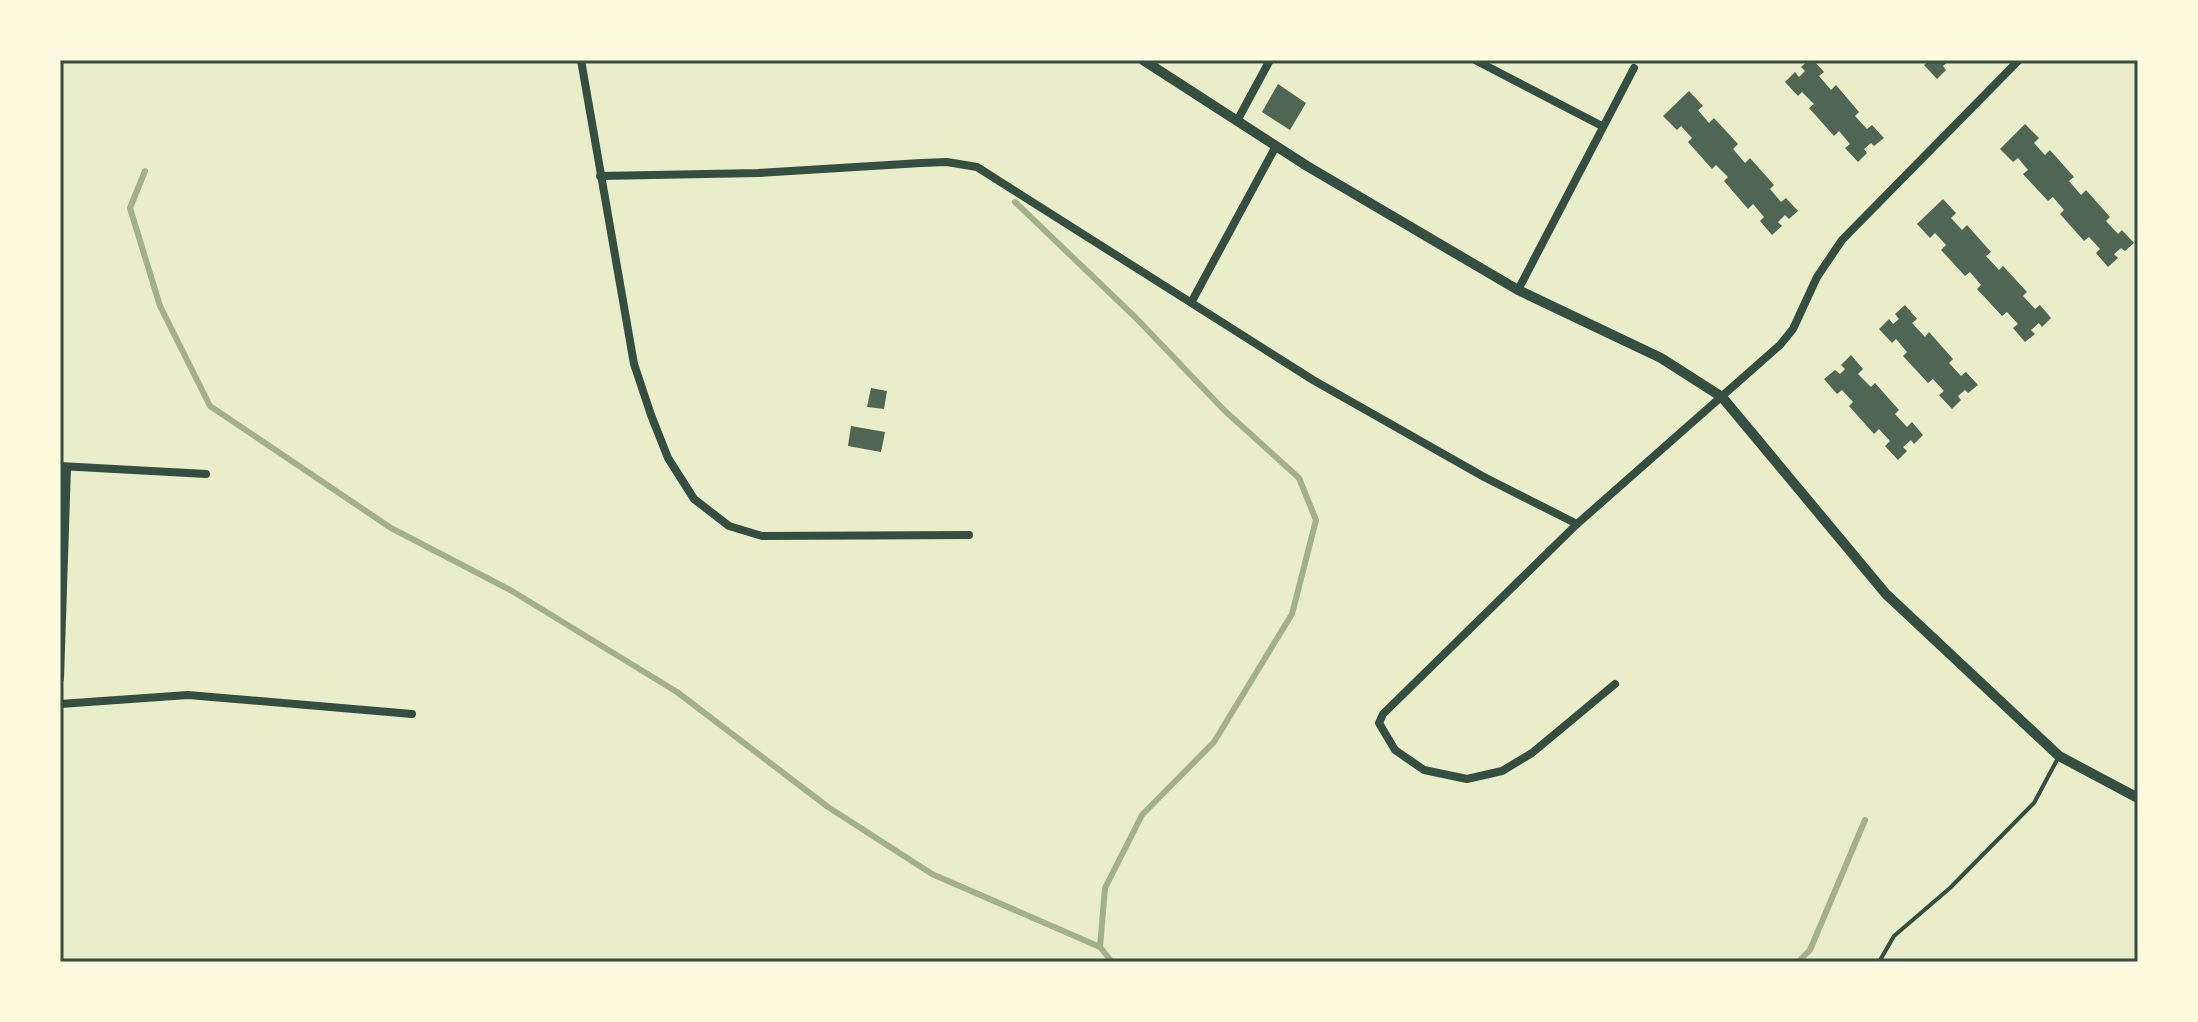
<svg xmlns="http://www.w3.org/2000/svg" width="2198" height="1022" font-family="'Public Sans',sans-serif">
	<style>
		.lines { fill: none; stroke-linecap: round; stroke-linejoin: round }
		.stream { stroke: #a3b18a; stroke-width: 6 }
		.building { fill: #4f6655 }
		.service { stroke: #344e41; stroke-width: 4 }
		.minor { stroke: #344e41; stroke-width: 8 }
		.tertiary { stroke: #344e41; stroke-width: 10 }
		.neatline { fill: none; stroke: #344e41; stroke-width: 3 }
	</style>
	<rect width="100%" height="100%" fill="#e9edc9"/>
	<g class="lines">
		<!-- stream -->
		<g class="stream">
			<path d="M145 171 130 208 160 306 210 406 391 528 512 591 677 692 828 807 932 874 1100 947"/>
			<path d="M1015 202 1136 318 1224 410 1299 478 1316 520 1292 614 1214 742 1142 815 1105 888 1100 947 1112 962"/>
			<path d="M1798 962 1810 950 1865 820"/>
		</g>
	</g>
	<!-- building -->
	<g class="building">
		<path d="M1809 60H1813L1824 72 1819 76 1831 90 1836 85 1859 112 1855 116 1867 129 1872 125 1884 138 1874 146 1871 143 1864 149 1867 153 1858 162 1845 148 1850 144 1839 131 1834 136 1809 108 1814 104 1802 92 1798 96 1785 82 1795 72 1799 77 1805 71 1801 67Z"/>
		<path d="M1930 60H1950L1943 66 1946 70 1937 79 1924 65Z"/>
		<path d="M1278 84 1306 103 1290 130 1262 112Z"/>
		<path d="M1689 91 1703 106 1698 110 1709 123 1714 118 1738 144 1733 149 1745 163 1750 158 1774 185 1770 189 1781 202 1786 198 1798 211 1789 219 1785 215 1778 222 1782 226 1772 235 1760 221 1764 217 1753 204 1748 209 1724 181 1728 177 1716 165 1712 169 1688 142 1692 138 1681 126 1677 130 1663 116Z"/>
		<path d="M2025 124 2039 138 2034 143 2045 155 2050 150 2074 177 2069 181 2081 195 2086 190 2110 217 2106 221 2118 234 2122 230 2134 243 2125 251 2121 248 2114 254 2118 258 2108 267 2096 253 2100 249 2089 237 2084 241 2060 214 2064 210 2053 197 2048 201 2023 174 2028 170 2018 158 2013 162 2000 149Z"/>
		<path d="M1943 199 1956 213 1951 218 1962 230 1967 225 1991 252 1986 256 1999 270 2003 266 2027 292 2023 296 2035 309 2040 305 2051 318 2042 327 2039 323 2031 330 2035 334 2025 342 2013 328 2018 324 2007 312 2002 316 1977 289 1981 285 1970 272 1965 276 1941 250 1946 245 1935 233 1930 238 1917 224Z"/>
		<path d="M1905 305 1917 319 1912 323 1925 337 1929 332 1953 359 1949 363 1961 376 1966 372 1978 385 1968 393 1965 390 1958 396 1961 400 1952 409 1939 395 1944 391 1933 379 1928 383 1903 356 1907 352 1896 339 1892 343 1879 329 1889 319 1893 324 1899 319 1895 314Z"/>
		<path d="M1851 355 1863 369 1858 374 1871 387 1875 383 1899 410 1895 414 1907 427 1912 422 1923 435 1914 444 1911 440 1903 447 1907 451 1898 460 1885 446 1890 441 1879 429 1874 434 1849 406 1853 402 1842 390 1837 394 1824 379 1835 370 1840 374 1845 369 1841 365Z"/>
		<path d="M871 388 887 391 884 409 867 407Z"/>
		<path d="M851 426 885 432 881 452 848 446Z"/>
	</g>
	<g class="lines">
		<!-- service -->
		<path class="service" d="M1879 962 1894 936 1950 888 2034 803 2058 758"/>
		<!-- minor -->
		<g class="minor">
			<path d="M581 60 634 364 651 415 668 458 694 499 729 526 762 536 969 535"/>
			<path d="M1475 60 1602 126"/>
			<path d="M1237 121 1270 60"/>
			<path d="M600 176 758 173 921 163 947 162 977 167 1313 380 1484 477 1577 524"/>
			<path d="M1518 290 1634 68"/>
			<path d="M1192 301 1276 146"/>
			<path d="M60 466 206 474"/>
			<path d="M60 678 67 467"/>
			<path d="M1615 684 1532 753 1502 771 1467 779 1424 770 1395 750 1379 723 1383 714 1577 524 1780 345 1793 329 1817 277 1842 240 2019 60"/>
			<path d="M60 704 188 695 412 714"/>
		</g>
		<!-- tertiary -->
		<path class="tertiary" d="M1143 60 1307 166 1518 290 1661 358 1722 397 1886 594 2059 756 2138 798"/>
	</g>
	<!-- border -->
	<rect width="2198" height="1022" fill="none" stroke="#fefae0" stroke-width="124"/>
	<rect x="62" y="62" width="2074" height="898" class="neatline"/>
</svg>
